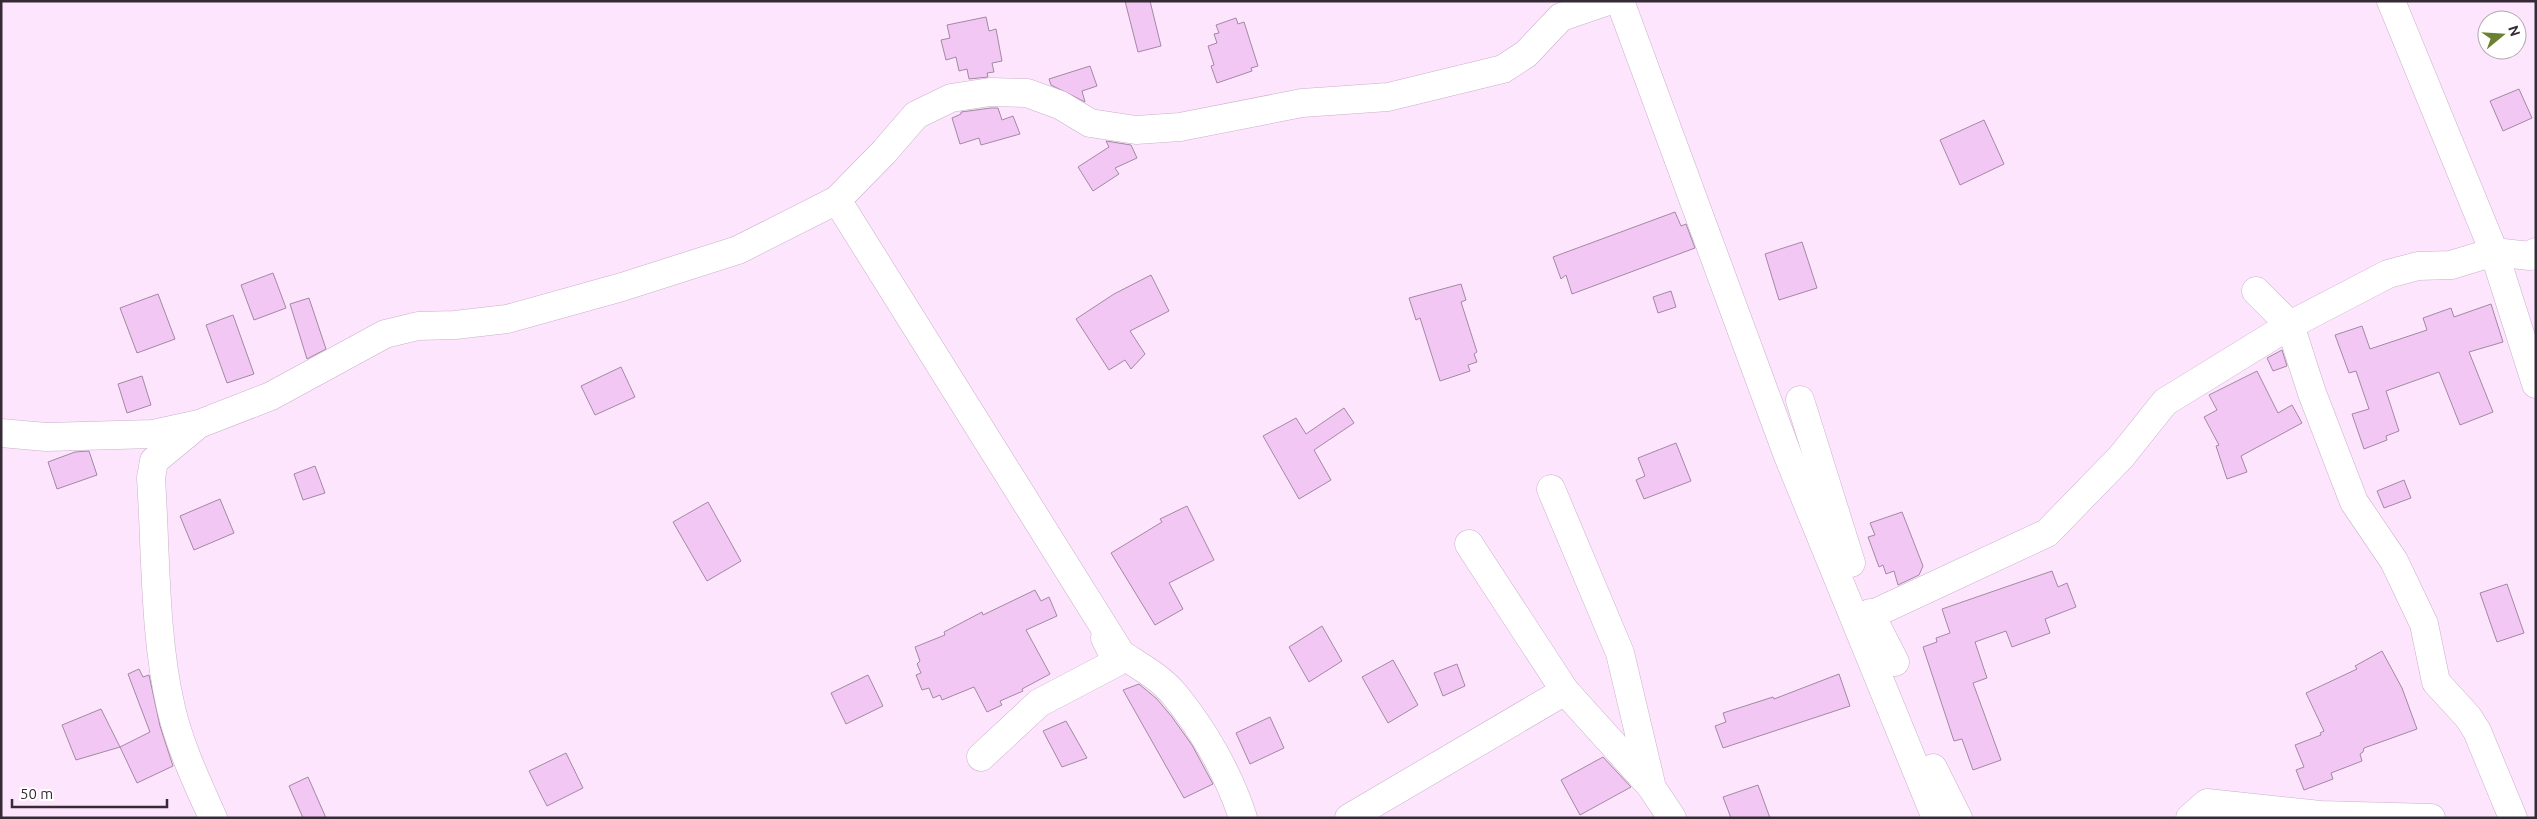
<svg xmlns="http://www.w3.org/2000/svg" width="2537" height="819" font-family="Ubuntu,sans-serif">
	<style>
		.building { fill: #f2c7f3; stroke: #a289a3 }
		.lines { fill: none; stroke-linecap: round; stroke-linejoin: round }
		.minor-casing { stroke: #caafca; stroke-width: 29 }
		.minor { stroke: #fff; stroke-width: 28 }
	</style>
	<rect width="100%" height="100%" fill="#fde6fd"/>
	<!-- building -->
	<g class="building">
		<path d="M1125 1H1150L1161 46 1138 52Z"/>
		<path d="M986 17 989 31 996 29 1002 61 992 63 994 72 987 73 988 77 969 79 967 69 959 71 956 57 946 60 941 40 950 38 947 25Z"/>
		<path d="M1236 18 1238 24 1244 22 1258 66 1251 68 1252 71 1217 83 1211 66 1214 65 1208 46 1217 43 1214 34 1219 33 1216 25Z"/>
		<path d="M1090 66 1097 86 1082 91 1085 102 1051 85 1049 79Z"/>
		<path d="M2519 89 2532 118 2503 131 2490 101Z"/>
		<path d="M991 108H998L1002 120 1013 116 1020 134 981 145 979 138 960 144 952 118 961 114V112Z"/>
		<path d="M1984 120 2004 164 1960 185 1940 140Z"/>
		<path d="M1106 141 1131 145 1137 158 1115 168 1119 174 1093 191 1078 167 1109 147Z"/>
		<path d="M1675 212 1681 226 1686 224 1695 248 1572 294 1566 275 1561 279 1553 257Z"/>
		<path d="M1802 242 1817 288 1779 300 1765 254Z"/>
		<path d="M273 273 286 308 254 320 241 285Z"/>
		<path d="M1151 275 1169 311 1130 331 1145 354 1131 369 1125 360 1109 370 1076 319 1114 294Z"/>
		<path d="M1461 284 1466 300 1461 302 1477 352 1474 354 1477 362 1468 365 1470 371 1440 381 1420 318 1416 320 1409 298Z"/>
		<path d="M1671 291 1676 307 1658 313 1653 297Z"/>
		<path d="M158 294 175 339 137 353 120 308Z"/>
		<path d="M309 298 326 349 307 359 290 304Z"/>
		<path d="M2491 304 2503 342 2469 352 2493 412 2460 425 2439 372 2386 391 2399 431 2386 436 2387 440 2364 449 2352 414 2369 409 2356 371 2349 373 2335 335 2362 326 2370 349 2427 330 2423 318 2451 308 2454 317Z"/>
		<path d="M233 315 254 374 227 383 206 325Z"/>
		<path d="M2282 350 2287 366 2273 371 2267 358Z"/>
		<path d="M621 367 635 397 595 415 581 386Z"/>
		<path d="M2257 371 2278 413 2292 405 2302 423 2241 456 2247 472 2227 479 2216 446 2219 445 2204 417 2217 410 2209 395Z"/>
		<path d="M142 376 151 405 127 413 118 384Z"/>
		<path d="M1344 408 1354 423 1314 450 1331 480 1299 499 1263 436 1296 418 1306 434Z"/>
		<path d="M1676 443 1691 481 1644 499 1636 480 1645 476 1638 458Z"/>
		<path d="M89 451 97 475 57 489 48 462 75 452Z"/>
		<path d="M315 466 325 493 303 500 294 474Z"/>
		<path d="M2404 480 2411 498 2384 508 2377 491Z"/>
		<path d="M220 499 234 533 194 550 180 516Z"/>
		<path d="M708 502 741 561 707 581 673 522Z"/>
		<path d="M1187 506 1214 560 1169 583 1183 609 1155 625 1111 553 1162 522 1160 519Z"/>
		<path d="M1902 512 1923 566 1919 575 1898 585 1894 571 1886 574 1883 565 1879 567 1868 537 1875 535 1870 523Z"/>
		<path d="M2052 571 2058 587 2067 583 2076 607 2045 619 2050 633 2012 647 2006 631 1975 642 1987 678 1973 683 2001 760 1973 770 1962 739 1954 741 1923 647 1937 642 1936 638 1950 633 1942 609Z"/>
		<path d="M2507 584 2524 633 2497 642 2480 593Z"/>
		<path d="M1035 590 1041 601 1049 597 1057 616 1026 630 1050 674 1022 689 1023 691 1000 701 1002 705 987 712 974 687 942 700 940 695 933 698 929 688 922 690 916 675 921 673 917 664 920 661 915 647 945 635 944 632 982 612 983 615Z"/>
		<path d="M1322 626 1342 661 1309 682 1289 647Z"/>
		<path d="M2382 651 2402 688 2417 729 2364 748 2363 752 2360 754 2362 761 2331 773 2333 779 2304 790 2296 770 2304 767 2295 745 2321 735 2320 733 2324 731 2306 693 2357 669 2355 666Z"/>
		<path d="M1393 660 1418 705 1388 723 1362 677Z"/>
		<path d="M1457 664 1465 686 1443 696 1434 673Z"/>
		<path d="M139 669 143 677 149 675 160 726 173 766 137 783 120 747 150 732 128 674Z"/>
		<path d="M1839 674 1850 706 1723 748 1715 726 1726 722 1723 713 1773 697 1774 699Z"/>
		<path d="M868 675 883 706 846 724 831 693Z"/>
		<path d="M1139 684 1157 699 1172 717 1192 745 1213 784 1184 798 1123 690Z"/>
		<path d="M101 709 120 747 76 760 62 725Z"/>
		<path d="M1270 717 1284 748 1250 764 1236 733Z"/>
		<path d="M1066 721 1087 758 1062 767 1043 731Z"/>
		<path d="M566 753 583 788 547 806 529 771Z"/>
		<path d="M1603 757 1631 787 1580 815 1561 780Z"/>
		<path d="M308 777 326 818H303L289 786Z"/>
		<path d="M1758 785 1770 818H1731L1723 797Z"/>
	</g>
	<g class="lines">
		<defs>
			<g id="minor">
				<path d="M1620 1 1788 456 1936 818"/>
				<path d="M2391 1 2494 252 2536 384"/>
				<path d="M837 200 1121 654C1139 666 1160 677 1174 694 1203 729 1229 774 1243 818"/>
				<path d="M2256 291 2290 325 2312 393 2354 502 2394 561 2424 624 2436 682 2468 717 2477 731 2513 818"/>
				<path d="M1800 400 1851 563"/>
				<path d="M194 428 154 461 151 478C156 553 154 635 171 708 180 747 197 782 213 818"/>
				<path d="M1 433 46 437 153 434 199 424 271 396 385 334 418 326 455 325 507 319 622 287 738 250 837 200 884 152 916 115 951 98 990 92 1027 93 1060 105 1090 123 1136 130 1180 127 1302 103 1388 97 1503 69 1526 54 1561 17 1608 1"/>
				<path d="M1551 489 1620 653 1652 788 1672 818"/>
				<path d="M1469 544 1565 691 1649 784"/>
				<path d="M1871 615 2047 533 2121 457 2165 402 2290 325 2388 274 2418 266 2451 265 2494 252 2530 256 2536 252"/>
				<path d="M1866 634 1875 631 1895 662 1870 613"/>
				<path d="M981 757 1039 703 1117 662 1105 638"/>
				<path d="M1933 768 1958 818"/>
				<path d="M1349 818 1565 691"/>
				<path d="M2190 818 2207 803 2320 815 2431 818"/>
			</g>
		</defs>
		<!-- minor casing -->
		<use href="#minor" class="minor-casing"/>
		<!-- minor -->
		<use href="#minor" class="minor"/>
	</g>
	<!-- border -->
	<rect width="2537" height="819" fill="none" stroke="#352a35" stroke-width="5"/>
	<!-- north arrow -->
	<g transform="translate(2502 35) rotate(72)"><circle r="24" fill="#ffffff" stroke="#aeaaae"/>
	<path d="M0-4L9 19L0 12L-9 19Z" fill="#6b8031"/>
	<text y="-8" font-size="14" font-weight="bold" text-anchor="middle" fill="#352a35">N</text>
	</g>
	<!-- scale -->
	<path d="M12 799v8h155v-8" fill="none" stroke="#352a35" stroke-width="2.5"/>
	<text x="20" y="799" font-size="15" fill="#352a35" stroke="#ffffff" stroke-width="4" paint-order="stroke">50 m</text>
</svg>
